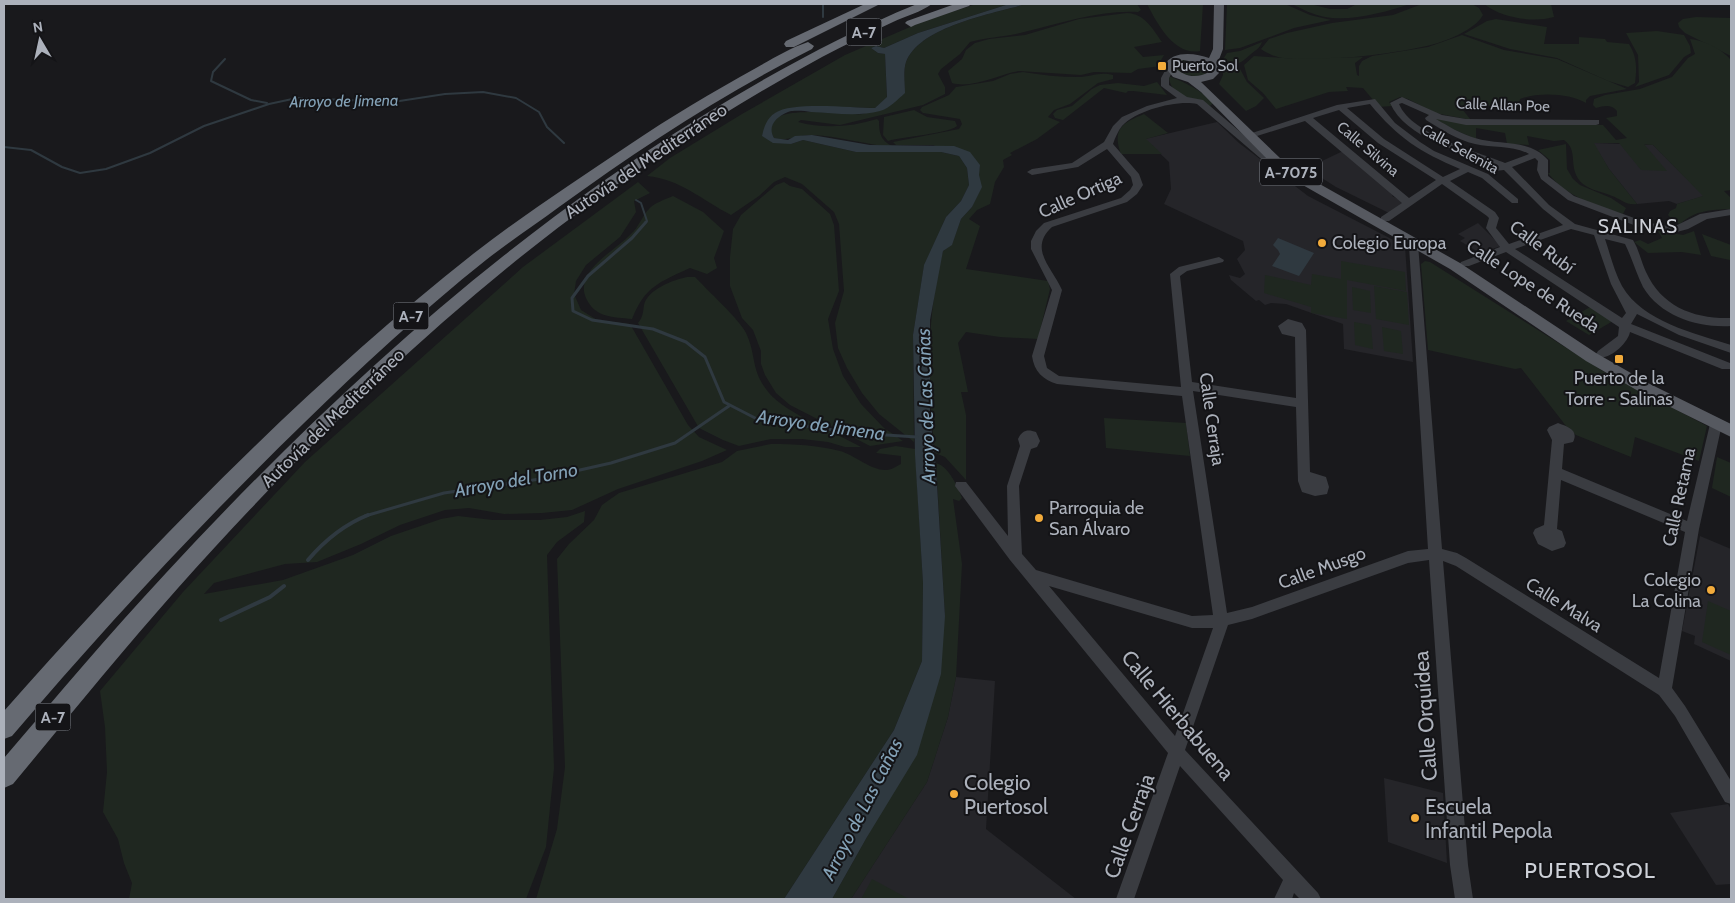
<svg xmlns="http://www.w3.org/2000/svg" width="1735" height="903" font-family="Cabin,sans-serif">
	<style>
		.built { fill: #252529 }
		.green { fill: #1f2720 }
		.water { fill: #2f3940 }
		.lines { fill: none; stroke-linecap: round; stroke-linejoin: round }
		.stream-far2 { stroke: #2f3940; stroke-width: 2 }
		.stream-far1 { stroke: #2f3940; stroke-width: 3 }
		.stream { stroke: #2f3940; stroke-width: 4 }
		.minor { fill: #3a3c41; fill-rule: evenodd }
		.major { fill: #565960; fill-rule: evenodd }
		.highway { fill: #666a72; fill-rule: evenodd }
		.poi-dot { fill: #f2ab3b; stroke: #141417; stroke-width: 2 }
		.labels { text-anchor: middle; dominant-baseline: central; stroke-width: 4; stroke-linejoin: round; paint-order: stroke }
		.far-poi-label { font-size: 15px; fill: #acb1bb; stroke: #141417; text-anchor: start }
		.far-street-label { font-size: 15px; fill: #acb1bb; stroke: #141417 }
		.shield { fill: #141417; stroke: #7e828a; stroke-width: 1 }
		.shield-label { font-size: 16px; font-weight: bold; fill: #acb1bb }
		.far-water-label { font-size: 16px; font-style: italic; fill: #83a1b6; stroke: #141417 }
		.street-label { font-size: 18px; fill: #acb1bb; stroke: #141417 }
		.poi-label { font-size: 18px; fill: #acb1bb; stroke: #141417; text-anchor: start }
		.neighbourhood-label { font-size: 19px; letter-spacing: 1px; fill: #cdd0d7; stroke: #141417 }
		.water-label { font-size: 19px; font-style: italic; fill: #83a1b6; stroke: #141417 }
		.near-street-label { font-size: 21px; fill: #acb1bb; stroke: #141417 }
		.near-poi-label { font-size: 21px; fill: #acb1bb; stroke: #141417; text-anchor: start }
		.near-neighbourhood-label { font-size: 22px; letter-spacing: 1px; fill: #cdd0d7; stroke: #141417 }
	</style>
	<rect width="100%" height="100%" fill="#19191c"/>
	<!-- built -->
	<g class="built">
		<path d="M1217 122 1239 143 1308 196 1405 246 1413 362 1344 349 1343 324 1286 304 1271 303 1265 305 1259 300 1256 301 1231 280 1229 275 1240 278 1245 274 1237 259 1245 250 1243 241 1164 204 1171 189 1169 162 1145 139Z"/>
		<path d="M1593 143 1653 145 1704 196 1677 204 1669 201 1637 204 1609 169Z"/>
		<path d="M1343 151 1394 194 1392 196 1404 202 1389 213 1336 187 1303 166 1319 160 1322 161Z"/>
		<path d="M1478 223 1501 246 1480 253 1460 241 1465 238 1458 234Z"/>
		<path d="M1700 536 1731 549V661L1694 644 1695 636 1682 631Z"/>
		<path d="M956 677 995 681 986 829 1076 899H851L927 782 948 717Z"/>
		<path d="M1384 778 1443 793 1447 863 1388 842Z"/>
		<path d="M1728 804 1731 809V884L1716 885 1670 813Z"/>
	</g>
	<!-- green -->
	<g class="green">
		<path d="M976 4H1009L918 33 884 48 876 46 871 48 878 53 885 54 887 98 875 108 825 107 775 113 762 136 791 144 803 140 856 152H941L959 156 967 168 969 185 961 201 946 217 924 266 913 335 914 442 879 414 862 393 847 368 838 348 835 323 844 291 839 224 834 212 802 184 785 177 774 182 759 196 731 215C702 200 680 179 647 176L670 158 742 114 845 55 924 21Z"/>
		<path d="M1026 4H1137L1141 10 1138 12C1099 10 1062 23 1024 32 1006 37 988 37 970 42L960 54 941 69 938 74 945 87V94L923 105 840 125 801 120 798 122C824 129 851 127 877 119L879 121C879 134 881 141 894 147 866 145 840 136 812 135 798 134 788 142 774 138 751 99 848 116 862 114 874 112 894 99 904 93 905 84 903 71 906 62 920 26 992 14 1026 4Z"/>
		<path d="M1147 4H1203L1200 51C1174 56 1157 23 1147 4Z"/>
		<path d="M1227 4H1285L1310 15 1331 20 1294 28 1240 48 1225 50Z"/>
		<path d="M1292 4H1310L1330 9H1347L1357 4H1410C1386 12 1350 22 1325 17 1313 15 1302 9 1292 4Z"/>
		<path d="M1422 4H1472L1479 8 1483 15C1477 26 1461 34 1449 39 1417 53 1318 63 1282 58 1274 56 1268 54 1261 49L1269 39 1287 33 1332 23 1393 15Z"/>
		<path d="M1484 4H1551L1554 17C1533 23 1502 18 1484 4Z"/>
		<path d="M1127 13C1145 14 1152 28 1162 42L1134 47 1143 57 1164 55 1160 62 1161 66 1138 69 1131 73 1094 72 1081 75 1019 71C999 74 973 89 952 83L948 71 962 59 966 50 975 43 989 39 1025 35 1079 19Z"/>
		<path d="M1696 17 1731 18V56L1685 33 1679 27 1678 23 1683 19Z"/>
		<path d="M1496 19 1547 27 1544 44H1579V37L1605 39 1607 42 1629 44C1637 57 1637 68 1635 83L1628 87 1608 81 1557 58 1510 49 1464 34 1487 21Z"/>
		<path d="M1657 31 1684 35 1690 46 1691 53 1684 57 1669 75 1635 87 1639 82 1638 55 1626 33Z"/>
		<path d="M1462 35 1504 50 1557 59 1627 89 1590 96 1586 100V103C1569 93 1538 92 1520 99L1519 103 1462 109 1471 120 1435 113 1408 99 1400 97 1389 102 1392 106 1379 107 1363 88 1346 87 1348 91 1329 92 1276 109 1263 93 1248 80 1244 65 1254 56 1297 59 1363 57 1355 63 1357 75 1359 76V66L1362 61 1372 56 1428 47Z"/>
		<path d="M1690 39C1704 40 1722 49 1731 60V190L1724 191 1731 198V209C1711 210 1695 210 1680 224L1675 222 1668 215 1670 211 1676 208 1677 204 1703 196 1653 145 1639 144H1644L1667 171 1641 170 1619 143H1594L1609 169 1637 204C1627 206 1621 199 1612 196 1603 192 1590 190 1583 184 1566 169 1580 151 1564 140L1554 141 1527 136 1529 145 1507 144 1505 133 1476 128V139L1453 129 1426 114 1476 124 1603 125 1616 140 1627 138 1606 118 1617 116V111C1611 104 1604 106 1596 108L1593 105 1594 99 1605 95 1640 89 1672 77 1688 58 1695 54Z"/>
		<path d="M1262 42C1260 48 1256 50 1251 54 1240 64 1236 67 1222 61L1227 53 1240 51Z"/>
		<path d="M1181 60 1203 63 1209 71C1201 79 1190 76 1180 73L1174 65Z"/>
		<path d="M1222 65 1237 67 1240 69 1247 82 1264 98 1256 106 1246 111 1219 84 1223 75Z"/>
		<path d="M1023 72C1041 75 1059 77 1078 77 1090 77 1100 71 1113 75V79L1098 83 1070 104 1054 110 1048 117 1060 122 1037 139 1010 153 1012 155 1003 160 1004 167 995 182 990 204 977 210 969 219 980 226 966 269 1048 281 1050 289 1038 339 1000 337 966 332 958 343 968 392H961L966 415V480L945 457 935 453C927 386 926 317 943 251L952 244 961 219 972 207 980 165 933 145H896L893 142 959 129 962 124 960 119 923 113 920 110 922 107 949 95 956 87 993 81 1010 74Z"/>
		<path d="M1169 76C1186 83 1201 90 1213 103L1210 106C1195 101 1169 96 1169 76Z"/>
		<path d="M1157 82 1167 95 1133 91H1128L1126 93 1104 88 1063 120 1055 118 1053 114 1057 110 1072 106 1092 89 1100 85 1118 83 1144 86Z"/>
		<path d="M914 110 927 117 955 121 957 126C947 134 905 136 888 141L883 135 884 117Z"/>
		<path d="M1144 114 1168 133 1146 139 1162 154H1121C1112 129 1122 123 1144 114Z"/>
		<path d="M1566 144 1567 169 1573 179 1580 185 1611 198 1626 208 1623 214C1596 205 1566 197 1548 173H1550V160L1538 150Z"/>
		<path d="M638 182 650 193 634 201 636 212 620 237 586 265 576 281 574 294 581 310 597 320 630 324 688 425 699 437 727 450 702 461 618 489 572 510 542 513 504 514 469 508 445 510 400 525 361 544 317 562 285 564 214 583 204 594 283 580 353 555 391 536 441 519 458 516 493 520H540L567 517 585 511 584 522 557 542 547 555 554 768 546 847 526 899H129L132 883 124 863 118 839 103 812 107 772 105 727 100 691 183 592 305 462 523 267Z"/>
		<path d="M784 182 790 186 802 189 830 214 834 225 839 291 828 319 833 349 843 376 861 404 884 428 903 441 870 446 790 405 776 393 765 375 761 364V351L753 330 742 318 730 286V257L733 229 741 215 776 185Z"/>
		<path d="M673 196 703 212 724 231 714 258 717 268 707 274 690 268C660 282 645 286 632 319 613 317 595 318 586 298 574 271 615 251 631 234 639 227 642 216 649 209 654 203 666 199 673 196Z"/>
		<path d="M1658 231 1683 235 1694 231 1701 255 1682 252 1648 253 1634 242 1640 240 1648 244 1662 238Z"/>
		<path d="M1702 234 1731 245 1730 260 1711 256Z"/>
		<path d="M1341 261 1405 272 1406 291 1347 280V319L1311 313V307L1264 293 1265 275 1311 285 1312 274 1341 279Z"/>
		<path d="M1425 261 1430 262 1603 371 1707 426 1699 461 1635 437 1631 457 1576 435 1566 426 1521 368 1515 369 1428 350 1421 264Z"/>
		<path d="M687 277H695C706 289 741 321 746 333 757 356 750 370 769 393 786 413 836 433 861 447H845L828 442 802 439H771L739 446 723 440 699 428 638 323C643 317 643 312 644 305 648 289 673 280 687 277Z"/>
		<path d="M1374 286 1407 292 1409 325 1376 319Z"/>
		<path d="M1352 287 1370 291 1371 313 1353 310Z"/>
		<path d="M1590 307 1613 321 1589 335 1566 321Z"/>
		<path d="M1354 322 1371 325 1373 349 1355 345Z"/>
		<path d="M1382 327 1401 331 1403 354 1384 351Z"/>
		<path d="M1104 418 1186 423 1190 456 1106 448Z"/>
		<path d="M771 444C794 444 817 445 840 451 855 455 871 471 887 470 891 470 897 466 901 464V456L876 453 880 449 896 446 915 449 923 583 922 661 894 730 784 899H536L557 829 565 767 557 559 569 544 594 520 602 505 619 493 722 462 737 451Z"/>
		<path d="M1717 457 1731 463V497L1712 488Z"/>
		<path d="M936 463C949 467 957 485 962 498L959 501 953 499 962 564 956 677 948 717 927 782 851 899H832L867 837 945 616Z"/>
		<path d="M1708 601 1731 611V655L1702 642Z"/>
		<path d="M872 879 909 899H861Z"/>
	</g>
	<!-- water -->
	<g class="water">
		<path d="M1009 4H1026C992 14 920 26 906 62 903 71 905 84 905 93 897 100 890 108 880 111 858 117 833 113 811 112 804 111 794 110 788 112 776 117 767 126 774 138L788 140 795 136 812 135 870 145 954 146 970 152 980 165 979 175 982 187 972 207 961 219 952 245 943 251 930 320V415L936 468 945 616 941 674 917 755 867 837 832 899H784L894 730 922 661 923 583 915 455 913 335 924 265 946 217 961 201 969 185 967 168 959 156 941 152H856L803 140 791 144 773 143 762 136C764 127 767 118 775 113 792 101 853 108 875 108L887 97 885 54 878 53 871 48 876 46 884 48 918 33Z"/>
		<path d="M1278 238 1314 253 1299 276 1272 266 1280 254 1278 250 1273 245Z"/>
	</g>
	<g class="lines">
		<!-- stream-far2 -->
		<g class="stream-far2">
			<path d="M823 4V17"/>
			<path d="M225 59 213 72 211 81 251 100 267 103"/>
			<path d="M4 147 31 150 62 167 80 173 106 169 150 153 204 126 269 104 297 98 393 102 445 94 483 92 516 98 539 112 547 127 564 143"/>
			<path d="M636 200 641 203 647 221 645 223"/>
		</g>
		<!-- stream-far1 -->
		<g class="stream-far1">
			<path d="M646 222 632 238 588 276 572 298 573 311 592 320 653 329 686 342 705 357 724 402 757 419 855 433 917 437"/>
			<path d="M365 516 444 493 540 479 611 463 675 443 729 406"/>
		</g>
		<!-- stream -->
		<g class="stream">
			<path d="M308 560C325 540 343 525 368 515"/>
			<path d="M221 620 270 597 284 586"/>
		</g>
		<!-- minor -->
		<g class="minor">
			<path d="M1170 66 1174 69 1169 78V85L1187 97 1203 100 1281 167 1276 170 1273 169 1197 104C1177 100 1137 110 1122 126 1118 131 1115 138 1113 144L1139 174 1143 185 1137 194 1127 202 1052 227C1028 249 1052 267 1062 290L1044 356 1047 368 1059 376 1181 387 1170 274 1179 267 1219 257 1224 260 1223 262 1187 271 1180 276 1192 382 1296 398 1295 337 1282 334 1278 326 1288 319 1302 323 1306 330 1310 472 1326 477 1329 487 1327 494 1315 496 1302 492 1298 481 1296 407 1193 391 1227 613 1252 607 1408 551 1428 549 1409 246 1414 243 1418 244 1442 549 1457 553 1466 558 1659 678 1685 532 1561 480 1557 529 1562 531 1566 543 1564 547 1552 551 1538 544 1533 533 1535 529 1544 525 1552 440 1547 430 1549 427 1558 423C1568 427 1579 430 1573 442L1564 444 1562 469 1687 521 1710 424 1712 421H1720L1722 424 1699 529 1672 688 1685 706 1731 781V804L1725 802 1675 716 1659 695 1456 566 1443 561 1468 865 1473 899H1455L1450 865 1429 560 1408 563 1252 619 1228 625 1185 750 1318 893 1321 899H1300L1294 893 1292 899H1274L1283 880 1180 766 1134 899H1116L1168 753 1010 560 955 486 956 482H966L1008 536 1007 486 1020 446 1018 439C1022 430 1028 429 1036 432L1040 441 1037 447 1031 449 1019 486 1022 554 1036 570 1192 616 1213 615 1182 396 1057 384C1043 380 1034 371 1032 356L1052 290 1031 249V241L1036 231 1044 223 1121 198 1130 190 1133 185 1131 177 1107 149 1078 167 1032 175 1027 172 1032 169 1072 163 1104 142 1113 126 1122 117 1147 106 1177 98 1161 86V78L1167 67ZM1049 586 1192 628H1213L1175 736Z"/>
			<path d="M1402 97 1442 115 1466 119 1599 120V124L1596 125H1466L1436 119C1448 126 1461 134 1475 138 1500 146 1529 138 1548 160V176L1574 196 1645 222 1673 227 1700 214 1731 209V215L1707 219 1688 229 1673 233 1639 227 1568 200 1541 179 1537 170 1538 161 1535 158 1512 167 1549 205 1575 224 1633 240C1639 250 1641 261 1646 272 1662 307 1694 319 1731 318V326C1699 328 1661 317 1643 287 1636 273 1632 258 1625 244L1605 239C1610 254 1614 271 1622 286 1643 322 1694 333 1731 345V353L1679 335 1637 314 1631 324 1730 363V369H1722L1630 332C1628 343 1610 360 1598 357L1596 354 1598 351 1618 336 1619 327 1506 252 1469 266H1461L1460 264 1461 262 1500 247 1486 228 1489 218 1487 216 1442 184 1389 221H1381V217L1402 203 1305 121 1257 136 1252 133 1337 105 1375 99 1395 123 1420 142 1434 151 1488 174 1518 199V203H1512L1482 178 1468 172 1450 181 1495 212 1499 218 1496 228 1509 244 1563 225 1543 209 1504 170 1495 171 1493 169 1497 166C1463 153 1405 138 1390 103ZM1402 103 1429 115 1425 118 1426 120C1441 129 1457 140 1475 144 1493 148 1513 145 1529 154L1505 163C1476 151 1412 135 1399 104ZM1370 104C1398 138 1420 152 1460 169L1443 177 1384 139 1347 108ZM1339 110 1378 143 1436 180 1409 198 1313 118ZM1571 229 1594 235 1611 284 1626 313 1622 318 1515 249Z"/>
		</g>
		<!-- major -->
		<path class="major" d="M1214 4H1224L1223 49 1217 65 1219 73 1213 79 1201 82 1280 158 1309 178 1460 263 1596 353 1650 384 1731 424V437L1640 392 1586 361 1450 269 1301 184 1272 164 1201 92 1188 82 1173 77 1164 66C1172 50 1195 53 1209 58L1213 49ZM1183 60 1205 64 1209 72C1197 79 1183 77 1174 66Z"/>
		<!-- highway -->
		<g class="highway">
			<path d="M865 4H880L794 47H786L784 44 786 41Z"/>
			<path d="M917 4H932C921 12 906 16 893 22 869 33 845 45 822 57 743 100 667 148 594 201 441 312 304 447 178 588 121 652 67 719 13 784L4 788V758C57 696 110 633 166 573 325 401 499 242 699 118 769 75 841 35 917 4Z"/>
			<path d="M955 4H971L969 6 915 25 911 27 905 23 907 21Z"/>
			<path d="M808 42 814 46 812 49C723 94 640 148 559 207 535 225 510 241 486 260 422 311 361 367 303 424 201 523 105 627 12 736L4 739V711C148 548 302 389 473 254 523 215 577 180 629 145 670 117 713 92 756 68 772 59 790 48 808 42Z"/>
		</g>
	</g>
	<!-- markers -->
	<g class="poi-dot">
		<rect x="1157" y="61" width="10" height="10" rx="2.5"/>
		<circle cx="1322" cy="243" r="5"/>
		<rect x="1614" y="354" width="10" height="10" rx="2.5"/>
		<circle cx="1039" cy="518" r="5"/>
		<circle cx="1711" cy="590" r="5"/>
		<circle cx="954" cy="794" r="5"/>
		<circle cx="1415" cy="818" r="5"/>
	</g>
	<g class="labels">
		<!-- far-poi labels -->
		<g class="far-poi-label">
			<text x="1172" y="66">Puerto Sol</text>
		</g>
		<!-- far-street labels -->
		<g class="far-street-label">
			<text transform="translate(1503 105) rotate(2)">Calle Allan Poe</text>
			<text transform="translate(1368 149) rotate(40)">Calle Silvina</text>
			<text transform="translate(1460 149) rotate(29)">Calle Selenita</text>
		</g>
		<!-- shield labels -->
		<g class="shield">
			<rect x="846.5" y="18.5" width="35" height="27" rx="4"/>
			<rect x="1260" y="158.5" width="62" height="27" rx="4"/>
			<rect x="393.5" y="302.5" width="35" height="27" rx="4"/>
			<rect x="35.5" y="703.5" width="35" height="27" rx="4"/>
		</g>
		<g class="shield-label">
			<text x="864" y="32">A-7</text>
			<text x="1291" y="172">A-7075</text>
			<text x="411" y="316">A-7</text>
			<text x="53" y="717">A-7</text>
		</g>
		<!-- far-water labels -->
		<g class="far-water-label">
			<text transform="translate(344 101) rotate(-1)">Arroyo de Jimena</text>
		</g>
		<!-- street labels -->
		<g class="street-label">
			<text transform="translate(646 161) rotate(-34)">Autovía del Mediterráneo</text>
			<text transform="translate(1080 195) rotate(-24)">Calle Ortiga</text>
			<text transform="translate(1542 247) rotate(37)">Calle Rubí</text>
			<text transform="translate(1533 286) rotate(33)">Calle Lope de Rueda</text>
			<text transform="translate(333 418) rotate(-44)">Autovía del Mediterráneo</text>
			<text transform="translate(1212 419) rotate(82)">Calle Cerraja</text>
			<text transform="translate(1679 497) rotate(-78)">Calle Retama</text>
			<text transform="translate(1322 568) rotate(-20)">Calle Musgo</text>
			<text transform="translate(1564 605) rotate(32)">Calle Malva</text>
		</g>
		<!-- poi labels -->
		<g class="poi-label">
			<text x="1332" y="243">Colegio Europa</text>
			<text x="1619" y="378" text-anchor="middle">Puerto de la<tspan x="1619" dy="21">Torre - Salinas</tspan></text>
			<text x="1049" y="508">Parroquia de<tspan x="1049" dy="21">San Álvaro</tspan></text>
			<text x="1701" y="580" text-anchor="end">Colegio<tspan x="1701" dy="21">La Colina</tspan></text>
		</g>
		<!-- neighbourhood labels -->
		<g class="neighbourhood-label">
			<text x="1638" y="226">SALINAS</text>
		</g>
		<!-- water labels -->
		<g class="water-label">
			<text transform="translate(926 406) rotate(-92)">Arroyo de Las Cañas</text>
			<text transform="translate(821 425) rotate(8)">Arroyo de Jimena</text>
			<text transform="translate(516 480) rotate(-10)">Arroyo del Torno</text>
			<text transform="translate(862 809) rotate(-63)">Arroyo de Las Cañas</text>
		</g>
		<!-- near-street labels -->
		<g class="near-street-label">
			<text transform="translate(1178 715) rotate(50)">Calle Hierbabuena</text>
			<text transform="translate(1425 716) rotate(-94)">Calle Orquídea</text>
			<text transform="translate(1129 826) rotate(-70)">Calle Cerraja</text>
		</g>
		<!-- near-poi labels -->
		<g class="near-poi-label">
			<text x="964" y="782">Colegio<tspan x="964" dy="24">Puertosol</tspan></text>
			<text x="1425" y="806">Escuela<tspan x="1425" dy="24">Infantil Pepola</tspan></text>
		</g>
		<!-- near-neighbourhood labels -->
		<g class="near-neighbourhood-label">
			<text x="1590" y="870">PUERTOSOL</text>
		</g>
	</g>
	<!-- border -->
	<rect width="1735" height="903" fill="none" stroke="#acb1bb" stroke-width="10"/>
	<!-- north arrow -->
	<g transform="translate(40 40) rotate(351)" stroke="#141417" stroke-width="4" paint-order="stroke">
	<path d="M0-4L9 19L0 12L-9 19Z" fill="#acb1bb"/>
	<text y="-8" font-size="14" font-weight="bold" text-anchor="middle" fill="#acb1bb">N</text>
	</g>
</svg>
